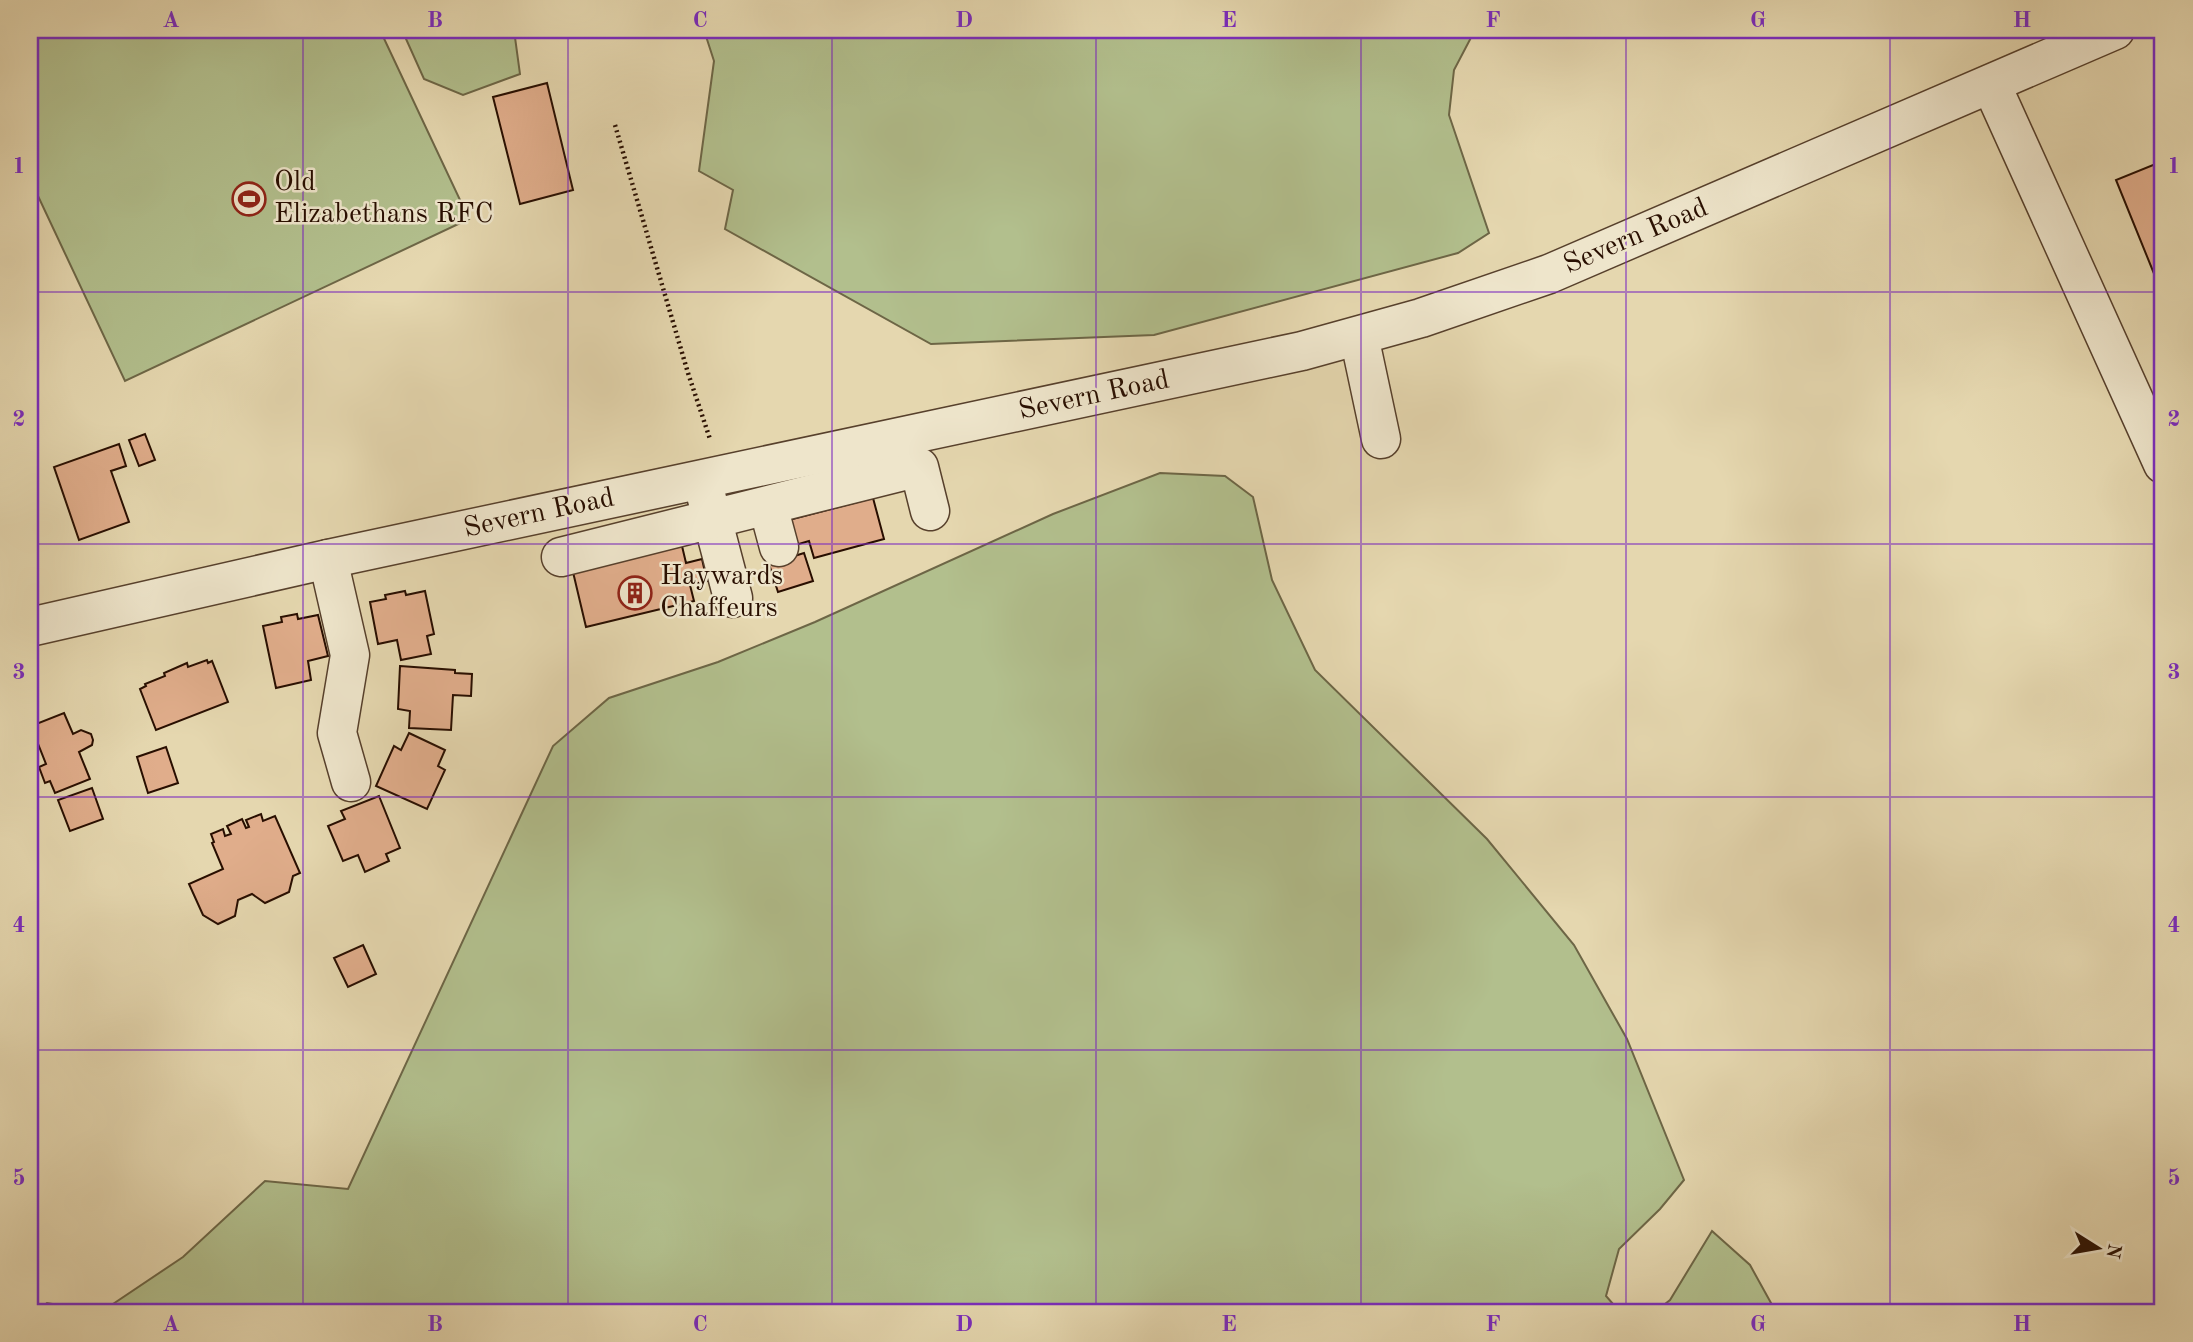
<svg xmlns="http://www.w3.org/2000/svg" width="2193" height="1342" font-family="'Old Standard TT',serif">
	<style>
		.green { fill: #b2bf8d; stroke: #6d6646; stroke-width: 2 }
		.building { fill: #e0ad8b; stroke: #280e00; stroke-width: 2 }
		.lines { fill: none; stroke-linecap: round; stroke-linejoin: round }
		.minor-casing { stroke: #57402c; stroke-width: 41 }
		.path { stroke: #280e00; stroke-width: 4.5; stroke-dasharray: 2 3.5; stroke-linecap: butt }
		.minor { stroke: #eee5cb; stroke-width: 38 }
		.grid { fill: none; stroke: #7b2cbf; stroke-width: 2; stroke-opacity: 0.55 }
		.labels { text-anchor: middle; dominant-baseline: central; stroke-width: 5; stroke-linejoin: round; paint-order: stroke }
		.poi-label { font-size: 28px; fill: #280e00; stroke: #eee5cb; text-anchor: start }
		.street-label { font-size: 28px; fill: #280e00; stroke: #eee5cb }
		.neatline { fill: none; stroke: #7b2cbf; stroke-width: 2.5 }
		.grid-label { font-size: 23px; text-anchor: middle; font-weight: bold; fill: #7b2cbf }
	</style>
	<rect width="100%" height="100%" fill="#e5d7af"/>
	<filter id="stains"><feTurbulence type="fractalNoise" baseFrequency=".00286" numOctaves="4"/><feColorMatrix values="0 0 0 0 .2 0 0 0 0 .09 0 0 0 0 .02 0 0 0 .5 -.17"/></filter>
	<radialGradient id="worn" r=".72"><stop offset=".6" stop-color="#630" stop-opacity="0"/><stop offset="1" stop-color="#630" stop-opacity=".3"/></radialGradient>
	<!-- green -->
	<g class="green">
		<path d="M30 30H380L469 219 125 381 30 179Z"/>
		<path d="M402 30H514L520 74 463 95 424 79Z"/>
		<path d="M704 30H1475L1454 70 1449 115 1489 233 1458 253 1154 335 931 344 725 229 733 190 699 171 714 61Z"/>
		<path d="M1160 473 1225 476 1253 497 1272 580 1315 670 1487 839 1574 945 1627 1039 1684 1180 1660 1209 1619 1249 1606 1296 1620 1312H35L47 1303 101 1312 183 1257 265 1181 348 1189 553 746 609 698 718 662 815 622 1053 514Z"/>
		<path d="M1712 1231 1750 1265 1776 1312H1655L1670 1300Z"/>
	</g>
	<!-- building -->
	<g class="building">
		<path d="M547 83 573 190 520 204 493 97Z"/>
		<path d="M2163 161V278L2157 281 2116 180Z"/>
		<path d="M145 434 155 460 139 466 129 440Z"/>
		<path d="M119 444 126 466 111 471 129 522 79 540 54 467Z"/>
		<path d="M873 498 884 539 814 558 809 541 792 546 785 521Z"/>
		<path d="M682 546 686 563 702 559 707 581 690 585 694 601 586 627 573 572Z"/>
		<path d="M804 553 813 581 778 592 769 564Z"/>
		<path d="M405 591 406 595 425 591 434 634 427 636 431 654 401 660 397 640 378 644 370 602 386 599 385 595Z"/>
		<path d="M297 614 298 619 318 615 328 656 308 661 311 680 276 688 263 626 282 622 281 617Z"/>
		<path d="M207 660 208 663 212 661 228 702 156 730 140 689 146 686 145 684 165 676 164 673 187 663 188 667Z"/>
		<path d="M400 666 455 670V673L472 674 471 696 453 695 451 730 409 728 410 711 398 709Z"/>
		<path d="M64 713 73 734 81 730 91 734 93 740 92 745 79 752 90 779 55 793 50 781 45 783 39 767 46 764 31 726Z"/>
		<path d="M409 733 445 750 438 766 445 770 427 809 376 786 394 746 401 750Z"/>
		<path d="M166 747 178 783 148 793 137 757Z"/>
		<path d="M92 788 103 819 70 831 58 800Z"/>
		<path d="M379 796 400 848 386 854 389 861 365 872 358 855 343 861 328 826 345 819 341 811Z"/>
		<path d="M261 814 263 821 275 816 300 873 293 876 289 892 265 903 252 894 238 900 235 916 218 924 203 915 189 884 223 869 212 843 214 842 211 834 223 829 225 836 231 834 227 826 242 819 246 828 249 827 246 820Z"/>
		<path d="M363 945 376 974 348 987 334 958Z"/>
	</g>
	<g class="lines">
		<defs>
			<g id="minor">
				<path d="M1991 84 2163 464"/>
				<path d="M1359 336 1381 439"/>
				<path d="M706 495 733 598"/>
				<path d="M768 506 779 547"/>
				<path d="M561 557 919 467 930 511"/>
				<path d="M328 559 350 655 337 733 351 782"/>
				<path d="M30 627 328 559 1302 351 1421 318 1549 274 2115 30"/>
			</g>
		</defs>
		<!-- minor casing -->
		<use href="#minor" class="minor-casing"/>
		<!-- path -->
		<path class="path" d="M615 125 688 373 710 439"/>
		<!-- minor -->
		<use href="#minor" class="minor"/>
	</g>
	<!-- grid -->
	<path class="grid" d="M303 30V1312M568 30V1312M832 30V1312M1096 30V1312M1361 30V1312M1626 30V1312M1890 30V1312M30 292H2163M30 544H2163M30 797H2163M30 1050H2163"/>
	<!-- icons -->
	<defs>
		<symbol id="stadium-ring" viewBox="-11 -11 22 22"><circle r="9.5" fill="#eee5cb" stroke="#8f2418" stroke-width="1.5"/><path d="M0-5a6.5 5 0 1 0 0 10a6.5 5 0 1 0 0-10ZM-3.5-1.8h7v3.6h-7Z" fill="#8f2418"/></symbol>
		<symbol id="building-ring" viewBox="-11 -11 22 22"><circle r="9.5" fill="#eee5cb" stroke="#8f2418" stroke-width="1.5"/><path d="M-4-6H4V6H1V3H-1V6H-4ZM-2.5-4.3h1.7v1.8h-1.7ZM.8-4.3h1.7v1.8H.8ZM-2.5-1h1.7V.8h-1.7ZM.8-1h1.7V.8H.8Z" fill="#8f2418"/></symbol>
	</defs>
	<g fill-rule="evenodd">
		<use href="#stadium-ring" x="230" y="180" width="38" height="38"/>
		<use href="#building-ring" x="616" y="574" width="38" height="38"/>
	</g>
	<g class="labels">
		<!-- poi labels -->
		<g class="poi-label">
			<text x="274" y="183">Old<tspan x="274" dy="32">Elizabethans RFC</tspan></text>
			<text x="660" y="577">Haywards<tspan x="660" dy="32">Chaffeurs</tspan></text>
		</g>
		<!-- street labels -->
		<g class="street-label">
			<text transform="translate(1636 237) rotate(-23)">Severn Road</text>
			<text transform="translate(1094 396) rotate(-12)">Severn Road</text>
			<text transform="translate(539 514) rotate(-12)">Severn Road</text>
		</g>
	</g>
	<!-- margin -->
	<rect width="2193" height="1342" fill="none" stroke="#e5d7af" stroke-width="77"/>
	<!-- north arrow -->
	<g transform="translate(2098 1248) rotate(101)" stroke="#eee5cb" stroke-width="5" paint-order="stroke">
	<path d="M0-5L12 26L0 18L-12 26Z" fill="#280e00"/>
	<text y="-10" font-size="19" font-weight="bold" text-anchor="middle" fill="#280e00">N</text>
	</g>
	<rect x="38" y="38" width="2116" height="1266" class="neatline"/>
	<g class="grid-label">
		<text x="171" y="27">A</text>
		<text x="435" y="27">B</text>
		<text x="700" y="27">C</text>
		<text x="964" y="27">D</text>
		<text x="1229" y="27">E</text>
		<text x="1493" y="27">F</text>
		<text x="1758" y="27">G</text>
		<text x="2022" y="27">H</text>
		<text x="19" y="173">1</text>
		<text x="2174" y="173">1</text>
		<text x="19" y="426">2</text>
		<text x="2174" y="426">2</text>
		<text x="19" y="679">3</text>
		<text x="2174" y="679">3</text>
		<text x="19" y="932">4</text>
		<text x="2174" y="932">4</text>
		<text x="19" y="1185">5</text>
		<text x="2174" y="1185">5</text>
		<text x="171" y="1331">A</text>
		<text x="435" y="1331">B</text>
		<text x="700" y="1331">C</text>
		<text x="964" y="1331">D</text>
		<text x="1229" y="1331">E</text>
		<text x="1493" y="1331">F</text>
		<text x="1758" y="1331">G</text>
		<text x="2022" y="1331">H</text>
	</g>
	<rect width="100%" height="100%" filter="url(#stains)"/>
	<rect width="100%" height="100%" fill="url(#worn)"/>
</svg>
